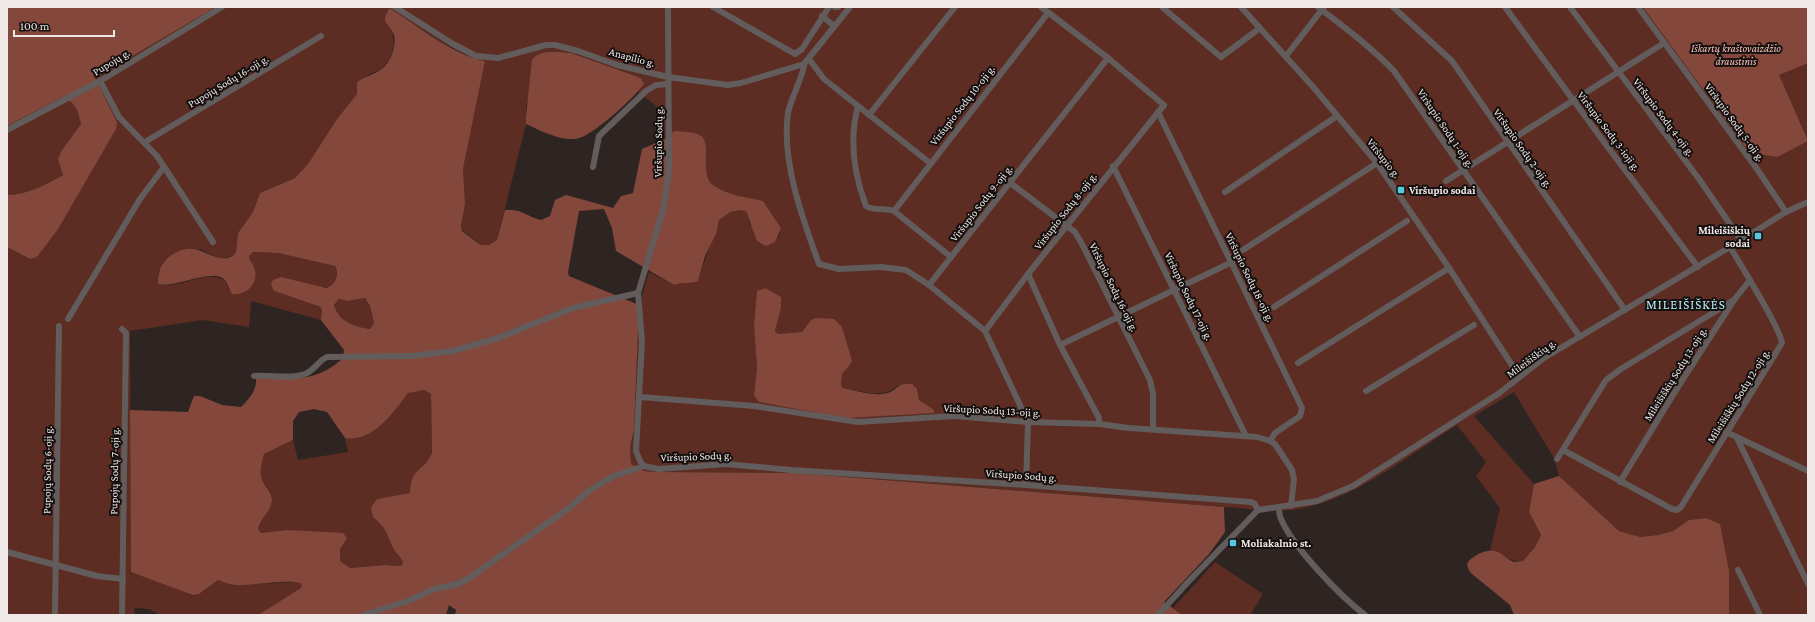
<svg xmlns="http://www.w3.org/2000/svg" width="1815" height="622" font-family="'Crimson Pro',serif">
	<style>
		.green { fill: #5d2d23; fill-rule: evenodd }
		.forest { fill: #83483b; fill-rule: evenodd }
		.lines { fill: none; stroke-linecap: round; stroke-linejoin: round }
		.minor { stroke: #625d5c; stroke-width: 6 }
		.poi-dot { fill: #56c9e1; stroke: #130f0e; stroke-width: 1.5 }
		.labels { text-anchor: middle; dominant-baseline: central; stroke-width: 4; stroke-linejoin: round; paint-order: stroke }
		.park-label { font-size: 11px; font-style: italic; fill: #fec4b7; stroke: #130f0e }
		.street-label { font-size: 11px; fill: #efe8e7; stroke: #130f0e }
		.poi-label { font-size: 11px; font-weight: bold; fill: #efe8e7; stroke: #130f0e; text-anchor: start }
		.quarter-label { font-size: 13px; letter-spacing: 1px; fill: #b5edfa; stroke: #130f0e }
	</style>
	<rect width="100%" height="100%" fill="#2e2522"/>
	<!-- green -->
	<g class="green">
		<path d="M216 7H1808V615H1729V571L1706 518 1689 520 1673 531 1658 535 1639 537 1619 531 1559 476 1554 458 1514 392 1474 416 1534 484 1529 512 1541 535 1535 547 1523 561C1507 562 1504 553 1490 551L1500 508 1476 476 1486 462 1457 425C1409 455 1349 504 1291 510 1271 512 1245 508 1224 507L796 473 655 472 644 471 631 464 630 446 634 430 639 305 649 272 674 285C682 282 692 284 698 281 704 260 713 240 719 220 726 213 736 208 746 211L750 225 778 238 781 228 763 201C746 197 714 196 707 176 704 166 705 153 705 142L674 131 665 139C661 110 662 109 638 92L644 84 641 78 571 53 559 52 542 53 526 107V124L497 240 489 245H482L462 230 461 226 465 204 463 169 485 61C451 53 419 27 390 8L394 46 389 60 382 69 368 75 357 94 337 119 308 164 295 178 260 193 253 212 238 233 236 252 233 256 220 259 200 249 158 271V284C181 290 202 269 225 280L229 290 255 277 254 267 249 260V255L252 252 278 253 335 266C339 272 336 283 330 287L274 291 321 307 322 311 321 320 251 301 249 327 203 320 130 331 131 572 199 594 218 580 235 585 298 582 303 584 302 588 258 615H160L149 609 134 608 135 615H7V247L30 259 117 122 95 78ZM782 302 775 332 778 334 802 332 811 320 849 366 842 374 841 385 843 388C861 391 883 400 898 385L917 389 919 400 934 413 898 414 754 395 757 368 754 326Z"/>
		<path d="M63 97C76 103 78 111 81 124L62 150 63 175C45 185 27 195 7 195V126Z"/>
		<path d="M365 298 370 306 374 323 370 329C353 326 339 322 334 305L339 299 348 301Z"/>
		<path d="M424 390 431 394 432 453C423 473 411 466 411 493L377 499 373 517C388 529 386 532 393 548 396 554 402 557 403 564L400 566 385 565 350 568 340 561V549L347 538 288 530 261 533 257 529C260 517 272 512 272 498 271 490 264 486 262 479 259 471 262 462 264 454L293 440 298 460 348 452 345 438C373 443 394 413 408 392Z"/>
		<path d="M1215 562 1263 594 1250 615 1181 614 1173 608Z"/>
	</g>
	<!-- forest -->
	<g class="forest">
		<path d="M7 7H216L95 78 117 122 116 129 58 229 37 257 30 259 7 247V195C27 195 45 185 63 175L58 159 62 150 81 124C78 111 76 103 63 97L7 126Z"/>
		<path d="M1643 7H1808V63L1779 75 1808 141 1777 157 1749 152Z"/>
		<path d="M390 8C419 27 451 54 485 61L463 169 465 204 461 226 462 231 481 245H489L497 240 505 210C524 209 525 216 541 220L550 216 555 200 566 195 613 208 621 196 633 193 642 149 665 139 674 131C682 132 694 131 701 136 712 144 699 174 713 185 728 196 746 197 763 201L781 228 775 242 766 246 757 241 746 211 740 210 730 212 719 220 716 234 705 256 698 281C692 284 682 282 674 285L616 251 612 228 604 209 579 211 568 272 569 276 639 305 634 430 630 446 631 464 644 471 655 472 796 473 1224 507 1225 532 1209 554 1164 602 1181 614 1211 615H455L456 610 449 605 446 615H258L301 588 302 584C292 578 252 586 236 585 230 585 224 582 218 580L199 594 193 595 131 572 130 410 188 412 194 396H200L222 405 241 407C250 398 257 390 256 378 291 378 315 384 343 358L344 350 321 320 322 311 321 307 274 291 271 285 273 280 281 277 326 288C335 286 340 274 335 266L278 253 253 252 249 256C249 261 252 262 254 267 260 282 247 296 232 294 229 290 228 284 225 280 212 267 176 289 158 284 158 272 160 265 169 257 198 234 211 267 233 256L236 252 238 233 253 212 260 193 295 178 308 164 337 119 357 94V82C365 77 375 74 382 69 390 63 397 45 394 35 389 22 379 23 390 8ZM365 298 370 306 374 323 370 329C353 326 339 322 334 305L339 299 348 301ZM424 390 431 394 432 453C423 473 411 466 410 493L377 499 371 508 373 517C387 529 386 532 393 548 396 554 402 557 403 564L400 566 385 565 350 568 340 561V549L347 538 343 533 288 530 261 533 258 529C260 517 272 512 272 499 271 490 264 487 262 479 259 471 262 462 264 454L293 440V421L299 412 314 409 327 412 345 438C373 443 394 412 408 393Z"/>
		<path d="M559 52 571 53 641 78 644 84C635 97 591 138 575 139 557 140 542 131 526 124V116L532 60C538 51 550 52 559 52Z"/>
		<path d="M765 288 781 297V308L775 331 778 334 802 332 811 320 816 318 834 319 842 327 852 361 849 366 842 374 841 385 843 388C855 390 874 397 887 393 899 390 894 383 912 384L917 389 919 400 934 410V413L846 418 759 402 754 395 757 368 754 326 757 291Z"/>
		<path d="M1559 476 1619 531 1640 537 1658 535 1673 531 1689 520 1706 518 1720 524 1729 571V615H1514L1510 605 1472 574C1469 571 1465 565 1469 561 1475 554 1489 548 1498 552 1503 554 1508 560 1514 562 1516 562 1520 561 1523 561L1535 547 1541 535 1529 512 1534 484Z"/>
	</g>
	<g class="lines">
		<!-- minor -->
		<g class="minor">
			<path d="M395 7 453 44 476 56 498 58 546 45H555L578 51 617 65 668 77 728 85 741 83 804 64 850 7"/>
			<path d="M668 7 669 168 664 206 638 293 642 341 636 451 640 461 644 466 658 469 726 464 791 470 1026 485 1251 502 1255 504 1258 510"/>
			<path d="M713 7 795 54 802 49 829 7"/>
			<path d="M835 7H838"/>
			<path d="M1162 7 1221 57 1260 28"/>
			<path d="M1241 7 1314 88 1377 163 1449 268 1519 376"/>
			<path d="M1318 7C1345 28 1371 47 1394 71L1580 337"/>
			<path d="M1393 7 1452 61 1625 310"/>
			<path d="M1505 7 1604 142 1698 267"/>
			<path d="M1570 7 1699 179 1741 240"/>
			<path d="M1638 7 1757 169 1786 212"/>
			<path d="M822 16 834 26"/>
			<path d="M1286 56 1324 7"/>
			<path d="M809 59 824 79 930 163"/>
			<path d="M804 64C805 72 790 100 788 113 781 161 803 220 819 264L839 269 881 267 906 270 929 285 985 331 1028 422 1026 485"/>
			<path d="M100 81 119 117 157 156 213 242"/>
			<path d="M858 106C849 139 854 174 866 206 872 211 886 208 894 211L951 257"/>
			<path d="M1158 112 1302 408 1300 416 1275 433 1270 441"/>
			<path d="M869 115 955 7"/>
			<path d="M7 130 100 81 222 7"/>
			<path d="M145 142 321 36"/>
			<path d="M1113 166 1246 436"/>
			<path d="M593 167 599 136 646 91 656 85 668 84"/>
			<path d="M1446 181 1664 43"/>
			<path d="M1009 182 1067 226 1075 232 1082 244 1150 380 1153 394V429"/>
			<path d="M1225 192 1337 116"/>
			<path d="M894 211 1048 13"/>
			<path d="M1243 250 1377 163"/>
			<path d="M1028 274 1060 345 1099 418V424"/>
			<path d="M929 285 1108 58"/>
			<path d="M1274 307 1407 221"/>
			<path d="M68 319 140 199 164 167"/>
			<path d="M985 331 1028 274 1164 105 1108 58 1041 7"/>
			<path d="M1060 345 1232 262"/>
			<path d="M1298 363 1449 268"/>
			<path d="M254 376C270 374 289 380 305 374 314 371 318 361 327 357L412 356 453 351 498 338 573 308 638 293"/>
			<path d="M1366 391 1474 325"/>
			<path d="M640 397 754 406 858 422 954 416 1028 422 1099 424 1129 428 1257 437 1270 441 1275 444 1292 470 1294 479 1291 506"/>
			<path d="M1726 432 1808 471"/>
			<path d="M1737 438 1808 584"/>
			<path d="M1563 450 1672 509 1677 510 1681 507 1782 343C1781 329 1740 264 1730 247"/>
			<path d="M1557 459 1606 380 1621 369 1734 300"/>
			<path d="M1620 482 1676 390 1734 300 1750 280"/>
			<path d="M1279 507C1279 511 1279 515 1281 519 1293 547 1340 596 1365 615"/>
			<path d="M7 552 97 576 123 579"/>
			<path d="M1738 570 1760 615"/>
			<path d="M55 615 59 326"/>
			<path d="M122 615 126 333 122 329"/>
			<path d="M363 615 408 601 434 589 458 584 469 578 569 508 590 490 614 476 644 466"/>
			<path d="M1158 615 1189 581 1258 510 1317 501 1353 486 1498 394 1544 358 1730 247 1786 212 1808 202"/>
		</g>
	</g>
	<!-- markers -->
	<g class="poi-dot">
		<rect x="1397" y="186" width="8" height="8" rx="2"/>
		<rect x="1754" y="232" width="8" height="8" rx="2"/>
		<rect x="1229" y="539" width="8" height="8" rx="2"/>
	</g>
	<g class="labels">
		<!-- park labels -->
		<g class="park-label">
			<text x="1736" y="48">Iškartų kraštovaizdžio<tspan x="1736" dy="13">draustinis</tspan></text>
		</g>
		<!-- street labels -->
		<g class="street-label">
			<text transform="translate(632 57) rotate(15)">Anapilio g.</text>
			<text transform="translate(111 62) rotate(-31)">Pupojų g.</text>
			<text transform="translate(228 81) rotate(-31)">Pupojų Sodų 16-oji g.</text>
			<text transform="translate(962 105) rotate(-52)">Viršupio Sodų 10-oji g.</text>
			<text transform="translate(1664 117) rotate(53)">Viršupio Sodų 4-oji g.</text>
			<text transform="translate(1735 122) rotate(54)">Viršupio Sodų 5-oji g.</text>
			<text transform="translate(1446 128) rotate(56)">Viršupio Sodų 1-oji g.</text>
			<text transform="translate(1609 131) rotate(53)">Viršupio Sodų 3-ioji g.</text>
			<text transform="translate(658 142) rotate(-89)">Viršupio Sodų g.</text>
			<text transform="translate(1523 148) rotate(55)">Viršupio Sodų 2-oji g.</text>
			<text transform="translate(1384 158) rotate(52)">Viršupio g.</text>
			<text transform="translate(981 203) rotate(-52)">Viršupio Sodų 9-oji g.</text>
			<text transform="translate(1065 211) rotate(-52)">Viršupio Sodų 8-oji g.</text>
			<text transform="translate(1250 277) rotate(64)">Viršupio Sodų 18-oji g.</text>
			<text transform="translate(1114 287) rotate(64)">Viršupio Sodų 16-oji g.</text>
			<text transform="translate(1189 296) rotate(64)">Viršupio Sodų 17-oji g.</text>
			<text transform="translate(1531 358) rotate(-36)">Mileišiškių g.</text>
			<text transform="translate(1675 374) rotate(-58)">Mileišiškių Sodų 13-oji g.</text>
			<text transform="translate(1738 396) rotate(-58)">Mileišiškių Sodų 12-oji g.</text>
			<text transform="translate(992 410) rotate(3)">Viršupio Sodų 13-oji g.</text>
			<text transform="translate(696 456) rotate(-2)">Viršupio Sodų g.</text>
			<text transform="translate(47 470) rotate(-89)">Pupojų Sodų 6-oji g.</text>
			<text transform="translate(114 471) rotate(-89)">Pupojų Sodų 7-oji g.</text>
			<text transform="translate(1021 475) rotate(4)">Viršupio Sodų g.</text>
		</g>
		<!-- poi labels -->
		<g class="poi-label">
			<text x="1409" y="190">Viršupio sodai</text>
			<text x="1750" y="230" text-anchor="end">Mileišiškių<tspan x="1750" dy="13">sodai</tspan></text>
			<text x="1241" y="543">Moliakalnio st.</text>
		</g>
		<!-- quarter labels -->
		<g class="quarter-label">
			<text x="1686" y="304">MILEIŠIŠKĖS</text>
		</g>
	</g>
	<!-- border -->
	<rect width="1815" height="622" fill="none" stroke="#efe8e7" stroke-width="16"/>
	<!-- scale -->
	<path d="M14 30v6h100v-6" fill="none" stroke="#efe8e7" stroke-width="2"/>
	<text x="20" y="30" font-size="12" fill="#efe8e7" stroke="#130f0e" stroke-width="3" paint-order="stroke">100 m</text>
</svg>
